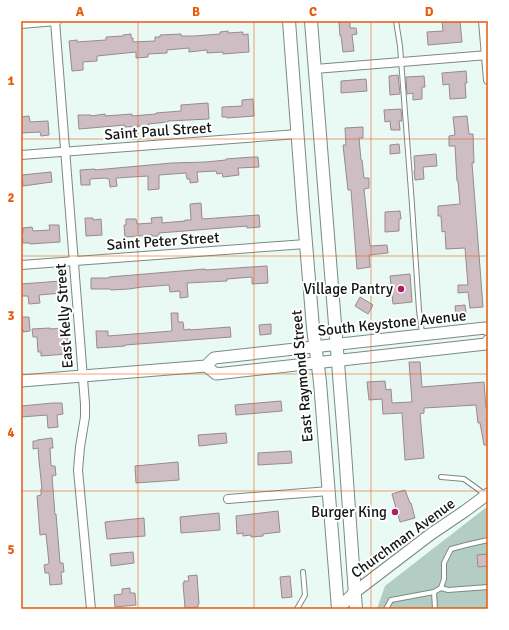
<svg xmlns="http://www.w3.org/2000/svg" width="509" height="630" font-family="Signika,sans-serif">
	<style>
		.green { fill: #b3cdc4 }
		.building { fill: #cebec3; stroke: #998a8f }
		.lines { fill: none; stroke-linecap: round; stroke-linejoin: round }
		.lane-casing { stroke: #7b8a84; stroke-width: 6 }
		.street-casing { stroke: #7b8a84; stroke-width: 10 }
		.secondary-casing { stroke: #7b8a84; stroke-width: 13 }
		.primary-casing { stroke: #7b8a84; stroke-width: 14 }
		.lane { stroke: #fff; stroke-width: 4 }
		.street { stroke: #fff; stroke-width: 8 }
		.secondary { stroke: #fff; stroke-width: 11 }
		.primary { stroke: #fff; stroke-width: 12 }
		.grid { fill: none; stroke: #e8590c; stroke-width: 1; stroke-opacity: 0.55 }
		.poi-dot { fill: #a81f65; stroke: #fff; stroke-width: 1.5 }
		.labels { text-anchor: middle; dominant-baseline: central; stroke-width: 4; stroke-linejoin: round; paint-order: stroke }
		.street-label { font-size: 15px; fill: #111614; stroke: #fff }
		.poi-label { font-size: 15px; fill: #111614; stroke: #fff; text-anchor: end }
		.neatline { fill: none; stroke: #e8590c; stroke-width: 1.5 }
		.grid-label { font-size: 13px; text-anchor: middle; font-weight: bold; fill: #e8590c }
	</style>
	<rect width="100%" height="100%" fill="#e9f9f3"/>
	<!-- green -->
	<path class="green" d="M488 506V609H377L385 586Z"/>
	<!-- building -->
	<g class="building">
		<path d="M350 21V28H356L357 34 352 35 354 51 343 52 341 36H340L339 22Z"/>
		<path d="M442 21H460L462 42 428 45 427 32 443 31Z"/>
		<path d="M228 31V33L243 32V35L248 34 249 52 223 54V52L207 53V50L189 52V48L167 50V53L148 54V57L136 58V52L97 56V61L83 62V70L72 71 69 41 77 40V42L106 40V37L123 36V35L131 34V38H133V42L155 41V37H160V35L181 34V36H194L220 34V32Z"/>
		<path d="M466 71 467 83H465L466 98 450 99 449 84 443 85 442 73Z"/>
		<path d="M398 75 400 94 390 95 389 76Z"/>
		<path d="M424 76 425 87H422V99L413 100V93L407 94 406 77Z"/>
		<path d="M366 79 367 91 341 93V81Z"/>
		<path d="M253 99 254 116 227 118V117H222V107L242 106V100Z"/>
		<path d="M208 103 209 119 168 121V122L148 124 149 128H142V126L125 127V125L79 129 78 115H91V116L105 114V116L132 114V116L156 114V113L181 111V105Z"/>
		<path d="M401 109 402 121H399L400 130H391L390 121 385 122 384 110Z"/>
		<path d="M29 116 30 122 48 121 49 135 41 136 40 132 21 133V117Z"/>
		<path d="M467 116 469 134H473L474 163H472L483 307 470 308 468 292 458 293V285H468L465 248 446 249 445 231 442 232 441 216H438V206L460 204 458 181H457L455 146H449V136L455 135 453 117Z"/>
		<path d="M363 127V138H359L361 160H362L364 178H369V188L364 189 370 246 387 245 388 253 369 255 370 267 357 269 351 190H348L343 145H346L345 128Z"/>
		<path d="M399 144 400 153 390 154V145Z"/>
		<path d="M436 154 437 166 423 167 424 179 415 180 414 171H415L414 156Z"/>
		<path d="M253 157H258L259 167 238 168 239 175 223 177 222 173 217 174 216 171 197 172 198 182 190 183V179H187L186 173 159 175V189L148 190V176L116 178 117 186 110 187 109 179 105 178 90 179V185H81L80 170 95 169V170L172 163 206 162 226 160V159Z"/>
		<path d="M51 172 52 182 23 186 22 175Z"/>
		<path d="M201 203 202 219 259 215 260 227 247 228V226L159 233V236H152V235L125 237 124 225H126V219H136L137 224 152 223 151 218 162 217V223L185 221V220H191L190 204Z"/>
		<path d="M400 211 401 219H399V231L385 232V212Z"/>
		<path d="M85 218H93V220L101 219 102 235 86 236Z"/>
		<path d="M49 225H59L60 242 30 244V243H23L22 233H23V228L32 227 33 231 50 230Z"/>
		<path d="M267 266 268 283 252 284V277L227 279V281L187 283 188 297 180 298V291L170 292 169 285 142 287 129 289 111 290 110 289H91V278H109V277L205 269V270Z"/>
		<path d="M410 274 412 302 393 304 390 276Z"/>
		<path d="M61 281 62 293 39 295 40 303 29 304 28 296H21V284Z"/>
		<path d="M360 297 373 305 368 314 355 306Z"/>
		<path d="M465 305 466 313H456L455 306Z"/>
		<path d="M171 313H178V322H183L184 330 190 329V330L230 327 231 337 125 345V346L97 348 96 331H108V336L172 331Z"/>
		<path d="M21 317H29L30 331 23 332V330H21Z"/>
		<path d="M271 324V334L260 335 259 325Z"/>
		<path d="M50 328V329L67 328 68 345 67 354 41 356V352H38L37 337H33L32 329Z"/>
		<path d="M409 362H420L422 387 484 382 486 408H488V445H484L480 423H478L476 405 424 408V413L420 414 424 458 405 460 402 413 383 414 382 399 369 400 367 382 385 381 386 390 391 389 392 403 412 402Z"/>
		<path d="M281 401 282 411 236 415 235 405Z"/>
		<path d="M53 403H62L63 414 57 415 58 427 48 428 47 415 21 417V406Z"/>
		<path d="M226 433 227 443 199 446 198 435Z"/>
		<path d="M52 438 53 448H50L51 465 52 466H55L56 475 52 476 55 515 56 514 60 562V563H63L64 572H61L62 584 50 585 49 573H45L44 565 48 564 49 563 46 534 40 535 37 496 41 495V489H42L39 461 38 448 33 449V441H37V440Z"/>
		<path d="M291 451 292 463 258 465V453Z"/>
		<path d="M178 462 179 480 136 483 135 466Z"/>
		<path d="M405 490 410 503H411L415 518 400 522 392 494Z"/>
		<path d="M278 511 280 532 263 534V536L251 537V535L243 536V533L237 534 236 516Z"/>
		<path d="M219 513 220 530 181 533 180 517Z"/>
		<path d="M144 518 145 536 107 539 105 522Z"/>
		<path d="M133 552 134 563 111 566 110 554Z"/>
		<path d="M488 554V566L478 567 477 555Z"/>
		<path d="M197 575 199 604H198V607L185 608 183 583H184V581H189L188 576Z"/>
		<path d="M290 576 292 597 282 598 280 577Z"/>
		<path d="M130 588V593H135L136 605 115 607 114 595 122 594V589Z"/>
	</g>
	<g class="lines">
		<defs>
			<g id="lane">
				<path d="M396 21 400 46 412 205 419 310 422 333"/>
				<path d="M441 477 464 479 486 495"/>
				<path d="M441 588 448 590 488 587"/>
				<path d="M434 592 435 609"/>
				<path d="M297 609 305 595 303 572"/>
				<path d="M386 609 391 600 434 592 441 588 444 579V563L451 549 466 545 488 540"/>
			</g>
			<g id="street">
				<path d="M55 21 85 404V417L80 447 78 470 91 609"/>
				<path d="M483 21 488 80"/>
				<path d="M21 24 57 21"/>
				<path d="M315 69 488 55"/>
				<path d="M21 155 298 134"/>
				<path d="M21 265 306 244"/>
				<path d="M228 499 329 491"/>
			</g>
			<g id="secondary">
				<path d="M206 366 216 374 486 344 488 341"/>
				<path d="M21 381 206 366 214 358 485 328 488 330"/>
				<path d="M338 609 355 592 431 534 465 511 488 494"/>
			</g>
			<g id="primary">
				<path d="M289 21 303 207 313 328 320 382 338 609"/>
				<path d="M311 21 344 438 356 609"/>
			</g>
		</defs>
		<!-- lane casing -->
		<use href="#lane" class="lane-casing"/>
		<!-- street casing -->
		<use href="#street" class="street-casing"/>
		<!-- secondary casing -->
		<use href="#secondary" class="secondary-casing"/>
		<!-- primary casing -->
		<use href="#primary" class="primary-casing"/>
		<!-- lane -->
		<use href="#lane" class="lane"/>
		<!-- street -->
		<use href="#street" class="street"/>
		<!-- secondary -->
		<use href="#secondary" class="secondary"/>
		<!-- primary -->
		<use href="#primary" class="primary"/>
	</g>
	<!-- grid -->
	<path class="grid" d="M138 21V609M254 21V609M371 21V609M21 139H488M21 256H488M21 374H488M21 491H488"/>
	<!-- markers -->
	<g class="poi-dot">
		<circle cx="401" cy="289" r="4"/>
		<circle cx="395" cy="512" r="4"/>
	</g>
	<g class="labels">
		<!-- street labels -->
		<g class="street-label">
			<text transform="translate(158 131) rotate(-4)">Saint Paul Street</text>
			<text transform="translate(163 241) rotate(-4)">Saint Peter Street</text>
			<text transform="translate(64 316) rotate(-94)">East Kelly Street</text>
			<text transform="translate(392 323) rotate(-6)">South Keystone Avenue</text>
			<text transform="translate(302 376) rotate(-95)">East Raymond Street</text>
			<text transform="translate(403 538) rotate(-36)">Churchman Avenue</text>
		</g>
		<!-- poi labels -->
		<g class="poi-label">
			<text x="393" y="289">Village Pantry</text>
			<text x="387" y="512">Burger King</text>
		</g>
	</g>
	<!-- border -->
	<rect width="509" height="630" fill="none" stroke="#ffffff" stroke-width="44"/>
	<rect x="22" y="22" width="465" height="586" class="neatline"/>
	<g class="grid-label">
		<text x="80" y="16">A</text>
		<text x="196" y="16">B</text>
		<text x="313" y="16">C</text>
		<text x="429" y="16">D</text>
		<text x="11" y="85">1</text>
		<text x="11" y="202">2</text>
		<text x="11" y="320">3</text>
		<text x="11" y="437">4</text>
		<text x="11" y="554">5</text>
	</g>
</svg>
